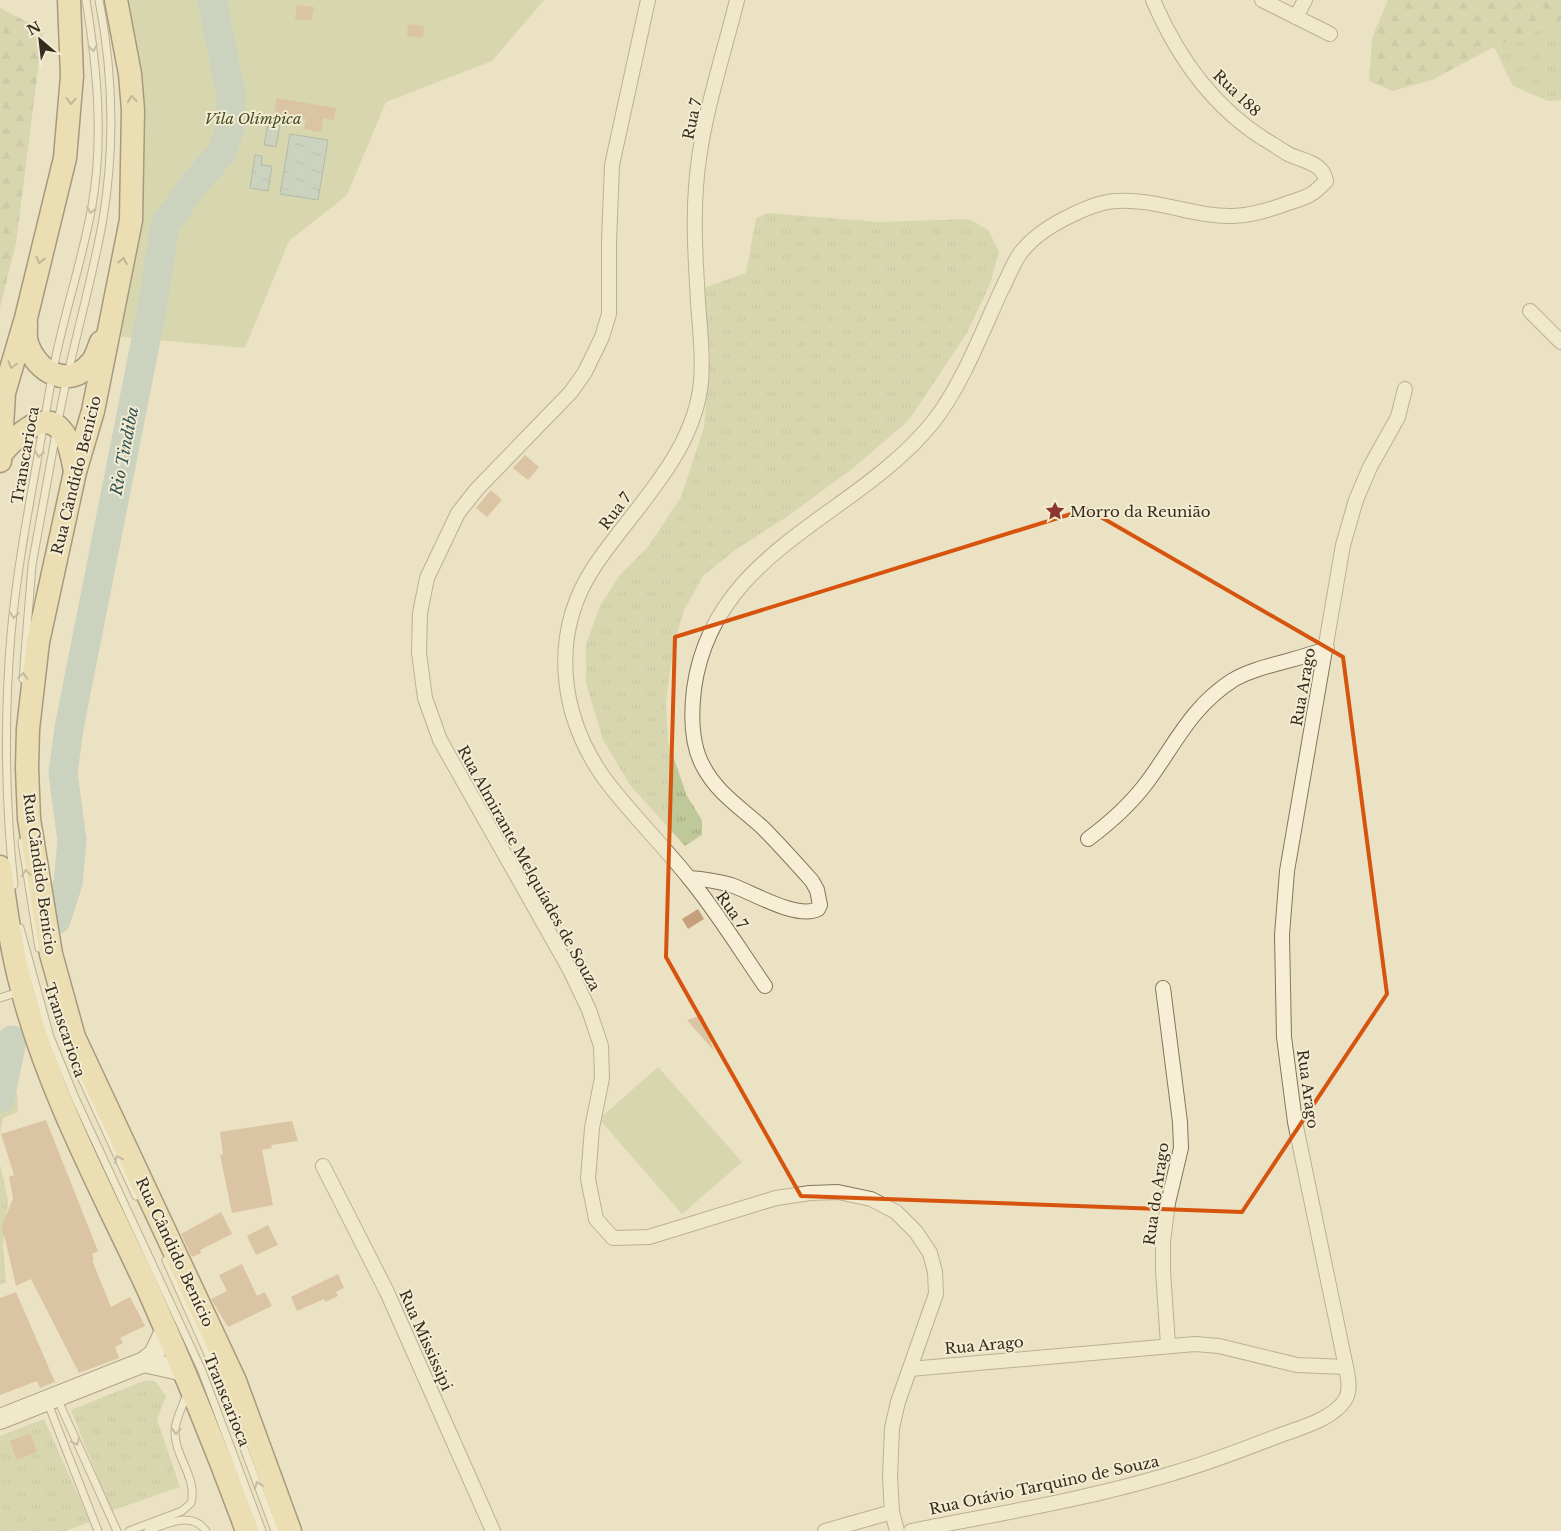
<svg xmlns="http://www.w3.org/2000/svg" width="1561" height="1531" font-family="'Libre Baskerville',serif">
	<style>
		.grass { fill: url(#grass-tufts) }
		.forest { fill: url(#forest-firs) }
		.pitch { fill: #bfc898 }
		.water { fill: url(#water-ripples); stroke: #6d8b86 }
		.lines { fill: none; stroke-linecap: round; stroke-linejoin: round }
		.river { stroke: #a5beb8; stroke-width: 29 }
		.building { fill: #c6a07c }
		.service-casing { stroke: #84745b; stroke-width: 9 }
		.minor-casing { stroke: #84745b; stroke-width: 16 }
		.secondary-casing { stroke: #65553f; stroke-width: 22 }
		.primary-casing { stroke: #52422f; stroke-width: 25 }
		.service { stroke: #f6efd6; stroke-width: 7 }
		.minor { stroke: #f6efd6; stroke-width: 14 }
		.secondary { stroke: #f6efd6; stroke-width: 20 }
		.primary { stroke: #ebd99d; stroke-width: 22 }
		.oneway { stroke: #968d7a }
		.oneway2 { stroke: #90825e }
		.marked { fill: none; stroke: #d6540e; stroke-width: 4; stroke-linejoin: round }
		.labels { text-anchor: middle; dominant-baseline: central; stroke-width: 4; stroke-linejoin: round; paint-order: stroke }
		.street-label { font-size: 15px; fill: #352b1e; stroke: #f3ecd2 }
		.park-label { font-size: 15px; font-style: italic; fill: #424f26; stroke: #f3ecd2 }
		.poi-label { font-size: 15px; fill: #352b1e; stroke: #f3ecd2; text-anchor: start }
		.water-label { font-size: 16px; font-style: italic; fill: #2f5353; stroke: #f3ecd2 }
	</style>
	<defs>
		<pattern id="grass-tufts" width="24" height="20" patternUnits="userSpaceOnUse" patternTransform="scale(1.25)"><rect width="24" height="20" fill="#bfc898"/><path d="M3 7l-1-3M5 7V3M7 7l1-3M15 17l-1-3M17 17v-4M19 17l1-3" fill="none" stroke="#a5ac83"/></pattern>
		<pattern id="forest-firs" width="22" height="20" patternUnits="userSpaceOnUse" patternTransform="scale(1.25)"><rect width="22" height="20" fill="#bfc898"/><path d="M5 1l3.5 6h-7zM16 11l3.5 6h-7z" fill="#a5ac83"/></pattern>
		<pattern id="water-ripples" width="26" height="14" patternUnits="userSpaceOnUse" patternTransform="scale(1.25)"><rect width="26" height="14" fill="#a5beb8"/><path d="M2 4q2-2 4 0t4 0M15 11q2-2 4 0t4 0" fill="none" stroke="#879b95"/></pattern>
	</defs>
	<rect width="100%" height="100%" fill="#ebe2c3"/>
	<!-- grass -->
	<g class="grass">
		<path d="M1561 21V100L1548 101 1513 86 1494 47Z"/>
		<path d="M767 213 879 222 969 219 988 230 999 251 990 284 967 333 909 420 852 469 788 516 735 550 703 576 684 610 674 644 666 701 668 742 687 796 702 820V835L685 846 630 785 603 740 586 683V644L600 606 619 576 648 547 681 497 704 427 710 355 702 300 706 287 746 273 756 218Z"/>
		<path d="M17 1093 18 1112 3 1118 0 1135V1099Z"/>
		<path d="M0 1164 8 1201 3 1247 6 1282 0 1285Z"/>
		<path d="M146 1380 156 1382 166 1396 157 1419 180 1487 111 1511 71 1410Z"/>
		<path d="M44 1419 90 1522 65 1531H0V1436Z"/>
	</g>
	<!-- forest -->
	<g class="forest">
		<path d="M1388 0H1561V21L1494 47 1432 80 1392 91 1369 81 1372 38Z"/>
		<path d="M0 8 43 30 16 243 0 308Z"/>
	</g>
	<!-- pitch -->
	<g class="pitch">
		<path d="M124 0H544L492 61 386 102 347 195 289 241 245 348 113 336 134 212Z"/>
		<path d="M658 1067 742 1162 682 1214 599 1119Z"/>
	</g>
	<!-- water -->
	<g class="water">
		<path d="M268 123 280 125 276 147 264 145Z"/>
		<path d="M290 134 328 140 318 200 280 194Z"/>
		<path d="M255 155 262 156 261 165 272 166 268 191 250 188Z"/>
	</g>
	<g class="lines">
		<!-- river -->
		<g class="river">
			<path d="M56 920 68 883 72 841 63 773 69 728 151 314 165 225 194 184 223 151 230 126 231 94 212 0"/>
			<path d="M0 1099 12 1040"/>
		</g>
	</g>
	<!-- building -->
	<g class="building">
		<path d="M297 5 314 7 311 21 295 19Z"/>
		<path d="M408 24 424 26 423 38 407 36Z"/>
		<path d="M277 98 336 108 334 120 323 118 321 132 304 129 306 119 274 114Z"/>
		<path d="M525 455 539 467 528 480 513 468Z"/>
		<path d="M491 490 502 500 487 517 476 508Z"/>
		<path d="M698 909 704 919 688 929 682 919Z"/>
		<path d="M702 1015 714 1051 687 1020Z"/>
		<path d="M46 1120 98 1251 92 1254 94 1260H92L111 1307 130 1297 145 1326 120 1338 123 1343 115 1347 119 1358 79 1373 31 1279 16 1286 2 1226 13 1198 9 1177 14 1175 1 1134Z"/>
		<path d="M292 1121 298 1141 271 1145 272 1148 262 1150 273 1205 232 1213 220 1155 223 1154 220 1132Z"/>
		<path d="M221 1212 232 1234 200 1250 201 1253 192 1257 181 1234Z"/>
		<path d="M268 1225 278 1245 256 1255 247 1236Z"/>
		<path d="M242 1264 257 1296 265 1292 272 1306 228 1327 211 1299 227 1291 219 1275Z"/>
		<path d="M338 1274 344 1288 336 1292 338 1296 325 1302 324 1299 297 1311 291 1297Z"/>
		<path d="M16 1292 55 1382 40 1388 37 1381 0 1395V1298Z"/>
		<path d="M30 1433 37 1452 17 1460 10 1441Z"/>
	</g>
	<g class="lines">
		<defs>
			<g id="service">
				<path d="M58 422C70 354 91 287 103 219 115 146 113 72 99 0"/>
				<path d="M23 679 32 565 56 433"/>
				<path d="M22 842 39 948"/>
				<path d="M14 885C5 801 4 718 11 634 19 547 38 462 52 376 62 319 82 263 92 206 104 137 97 68 86 0"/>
				<path d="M20 928 50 1037 76 1100 202 1371 262 1531"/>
				<path d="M0 998 19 992"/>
				<path d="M78 1070 136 1196"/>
				<path d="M166 1260 212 1363 275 1531"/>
				<path d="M57 1398 117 1531"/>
				<path d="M47 1401 98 1531"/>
				<path d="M129 1531 182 1511 191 1503C198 1478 174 1456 175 1431 175 1419 183 1406 187 1394"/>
				<path d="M148 1531C167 1523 192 1511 206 1531"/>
			</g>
			<g id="minor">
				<path d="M648 0 612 165 609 242V314L602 337 585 372 571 392 477 489 458 513 427 578 420 613 419 653 425 698 440 740 570 970 589 1010 601 1046 602 1078 592 1128 588 1179 596 1219 613 1238 649 1237 776 1198 810 1193 838 1192 871 1199 896 1212 916 1232 930 1253 935 1272 936 1294 898 1402 892 1428 890 1477 892 1512 897 1531"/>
				<path d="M737 0C722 61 700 124 696 187 693 226 696 264 698 302 700 331 704 362 700 390 689 460 631 511 594 567 550 634 559 714 604 778 630 813 662 844 689 878 717 912 740 950 765 986"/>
				<path d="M1262 0 1330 34"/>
				<path d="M1296 17 1305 0"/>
				<path d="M1530 311 1561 342"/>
				<path d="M1088 839C1111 822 1131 804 1148 781 1176 743 1191 707 1233 680 1258 665 1298 661 1327 648"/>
				<path d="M689 878C703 879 717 881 731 885 752 892 797 920 818 909L820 905 817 890 812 881C796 863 779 844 762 827 740 807 717 793 703 766 691 744 691 714 694 689 713 549 856 518 933 422 961 387 982 332 1001 291 1008 278 1013 262 1022 251 1035 235 1055 223 1072 215 1086 208 1100 202 1115 201 1156 198 1193 217 1233 216 1252 215 1270 210 1288 203 1307 197 1312 196 1326 181 1325 177 1324 173 1321 170 1314 162 1300 159 1290 155 1281 150 1273 144 1264 139 1212 106 1177 56 1153 0"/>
				<path d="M1163 988 1180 1122 1181 1148 1168 1203 1163 1241V1271L1168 1345"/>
				<path d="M323 1166 387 1292 493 1531"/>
				<path d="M910 1369 1195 1344 1219 1346 1297 1365 1346 1367"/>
				<path d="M825 1531 892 1512"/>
				<path d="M911 1531C996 1514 1084 1500 1167 1475 1205 1464 1242 1450 1278 1436 1299 1428 1332 1420 1345 1400 1351 1390 1348 1377 1346 1367L1295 1122 1284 1037 1282 935 1287 871 1343 545 1356 500 1370 467 1398 417 1405 389"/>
			</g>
			<g id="secondary">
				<path d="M144 1362 184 1371"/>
				<path d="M0 1419 144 1362 154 1354 166 1329"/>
			</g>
			<g id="primary">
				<path d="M116 0 130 74 133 110 131 220 93 411 75 472 38 642 28 729 27 768 29 819 51 954 74 1037 235 1381 290 1531"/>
				<path d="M26 324C26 330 25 337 27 343 36 372 69 390 91 363 96 358 98 349 101 342"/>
				<path d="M0 455C12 441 42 407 61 430 70 440 72 458 75 471"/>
				<path d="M0 461 4 393 26 318 65 158 72 76 69 0"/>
				<path d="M0 867C6 908 11 949 22 989 48 1091 104 1194 148 1289 184 1369 217 1449 247 1531"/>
			</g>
		</defs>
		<!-- service casing -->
		<use href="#service" class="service-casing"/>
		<!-- minor casing -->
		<use href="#minor" class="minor-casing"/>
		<!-- secondary casing -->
		<use href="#secondary" class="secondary-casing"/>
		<!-- primary casing -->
		<use href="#primary" class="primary-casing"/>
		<!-- service -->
		<use href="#service" class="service"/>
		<!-- minor -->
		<use href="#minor" class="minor"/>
		<!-- secondary -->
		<use href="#secondary" class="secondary"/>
		<!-- primary -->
		<use href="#primary" class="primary"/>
	</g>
	<!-- one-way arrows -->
	<defs><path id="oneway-chevron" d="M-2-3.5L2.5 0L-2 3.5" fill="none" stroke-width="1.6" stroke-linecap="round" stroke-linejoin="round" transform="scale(1.25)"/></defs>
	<g class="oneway">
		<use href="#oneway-chevron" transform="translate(93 48) rotate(83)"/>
		<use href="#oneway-chevron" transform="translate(91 210) rotate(101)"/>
		<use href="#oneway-chevron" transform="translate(39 454) rotate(101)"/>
		<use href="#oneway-chevron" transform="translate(14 615) rotate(97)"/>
		<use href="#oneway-chevron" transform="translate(23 676) rotate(-86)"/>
		<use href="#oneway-chevron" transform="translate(26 873) rotate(-98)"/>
		<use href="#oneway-chevron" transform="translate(118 1159) rotate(-115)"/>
		<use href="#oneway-chevron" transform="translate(176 1431) rotate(94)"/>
		<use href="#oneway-chevron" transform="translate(76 1442) rotate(66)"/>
		<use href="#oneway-chevron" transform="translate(258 1485) rotate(-110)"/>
	</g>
	<g class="oneway2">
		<use href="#oneway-chevron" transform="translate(132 99) rotate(-96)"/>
		<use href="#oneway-chevron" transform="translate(71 101) rotate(94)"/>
		<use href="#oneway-chevron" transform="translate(40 260) rotate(104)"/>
		<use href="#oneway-chevron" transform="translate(123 261) rotate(-79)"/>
		<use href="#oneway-chevron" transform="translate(12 365) rotate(106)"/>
	</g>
	<!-- marked area -->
	<path d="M0 0H1561V1531H0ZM1087 509 1343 657 1387 994 1242 1212 801 1196 666 957 675 637Z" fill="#ebe2c3" fill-opacity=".55" fill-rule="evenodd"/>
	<path class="marked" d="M1087 509 1343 657 1387 994 1242 1212 801 1196 666 957 675 637Z"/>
	<!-- icons -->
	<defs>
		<symbol id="sight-bare" viewBox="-9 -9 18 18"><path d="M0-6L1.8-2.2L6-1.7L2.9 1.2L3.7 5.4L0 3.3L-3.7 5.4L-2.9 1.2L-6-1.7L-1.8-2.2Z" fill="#8e3630" stroke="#f3ecd2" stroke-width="2.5" paint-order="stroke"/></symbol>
	</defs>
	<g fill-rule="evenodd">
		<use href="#sight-bare" x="1041" y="497" width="28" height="28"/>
	</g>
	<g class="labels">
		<!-- street labels -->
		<g class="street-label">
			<text transform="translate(1237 93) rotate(44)">Rua 188</text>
			<text transform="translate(692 119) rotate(-78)">Rua 7</text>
			<text transform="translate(25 455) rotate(-80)">Transcarioca</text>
			<text transform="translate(76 475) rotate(-76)">Rua Cândido Benício</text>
			<text transform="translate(615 511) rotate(-53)">Rua 7</text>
			<text transform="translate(1303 687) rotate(-80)">Rua Arago</text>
			<text transform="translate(529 868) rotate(61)">Rua Almirante Melquíades de Souza</text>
			<text transform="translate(40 874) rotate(82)">Rua Cândido Benício</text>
			<text transform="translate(732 910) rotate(55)">Rua 7</text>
			<text transform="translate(65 1030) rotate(71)">Transcarioca</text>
			<text transform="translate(1308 1089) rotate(82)">Rua Arago</text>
			<text transform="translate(1156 1194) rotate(-82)">Rua do Arago</text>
			<text transform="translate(175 1252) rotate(65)">Rua Cândido Benício</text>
			<text transform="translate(426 1340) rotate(66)">Rua Mississipi</text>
			<text transform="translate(984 1345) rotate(-5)">Rua Arago</text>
			<text transform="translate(227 1400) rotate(68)">Transcarioca</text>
			<text transform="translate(1044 1485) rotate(-12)">Rua Otávio Tarquino de Souza</text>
		</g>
		<!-- park labels -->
		<g class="park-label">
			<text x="253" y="118">Vila Olímpica</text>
		</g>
		<!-- poi labels -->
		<g class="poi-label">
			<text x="1070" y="511">Morro da Reunião</text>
		</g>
		<!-- water labels -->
		<g class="water-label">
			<text transform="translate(124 451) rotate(-79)">Rio Tindiba</text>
		</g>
	</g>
	<!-- north arrow -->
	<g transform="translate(40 40) rotate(332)" stroke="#f3ecd2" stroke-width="4" paint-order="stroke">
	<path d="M0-4L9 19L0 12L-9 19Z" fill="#352b1e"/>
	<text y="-8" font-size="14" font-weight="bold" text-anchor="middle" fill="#352b1e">N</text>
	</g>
</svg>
